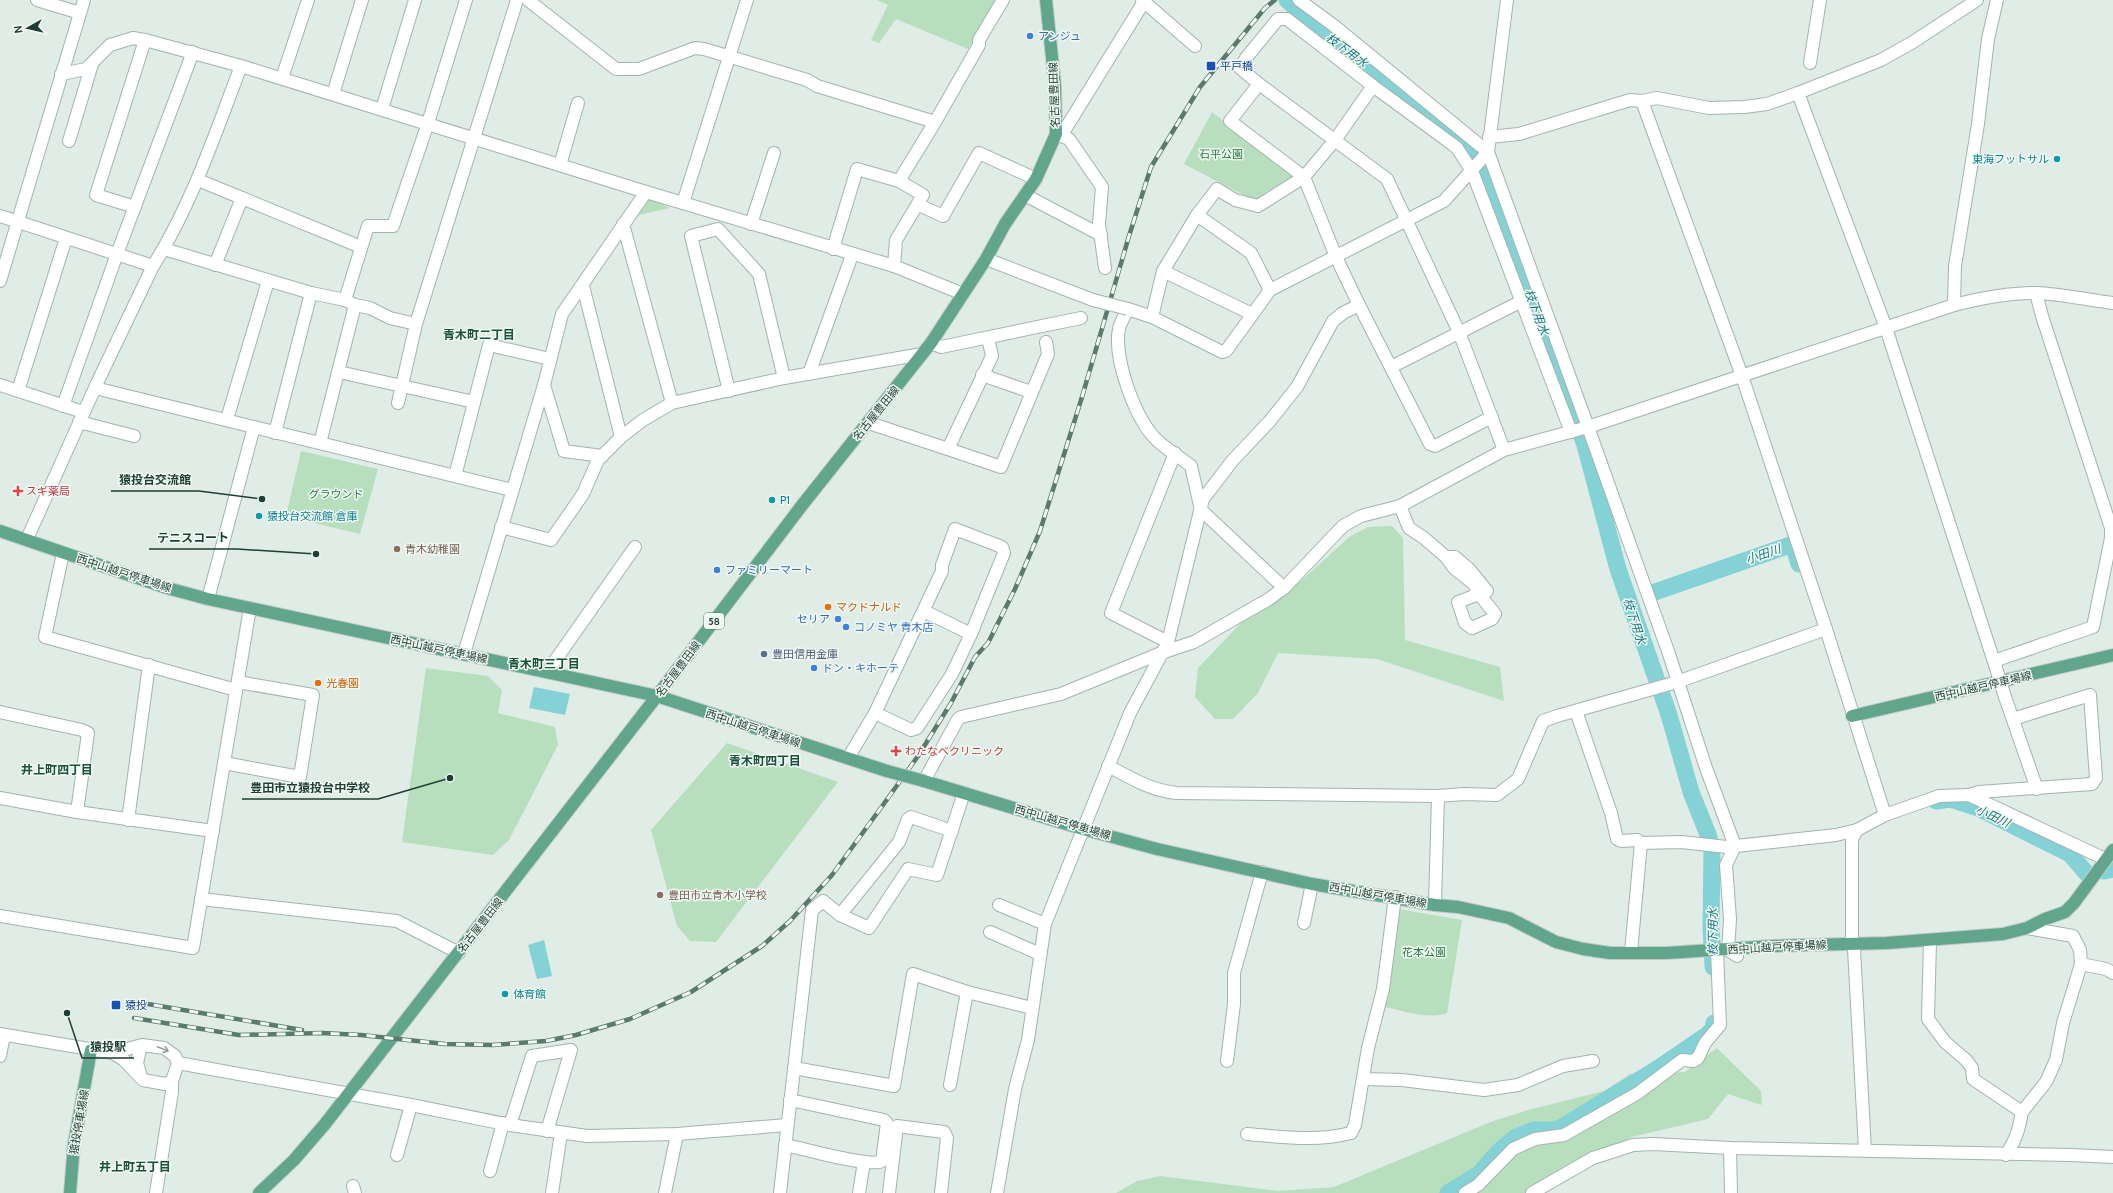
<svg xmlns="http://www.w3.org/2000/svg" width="2113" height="1193" font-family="Cabin,'Noto Sans JP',sans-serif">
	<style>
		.green { fill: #b7dfbe }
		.water { fill: #84d2d6 }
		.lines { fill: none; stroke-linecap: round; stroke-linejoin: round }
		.river { stroke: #84d2d6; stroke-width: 17 }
		.minor-casing { stroke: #a2b4ad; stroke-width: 14 }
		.major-casing { stroke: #c0c9c6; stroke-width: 14 }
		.minor { stroke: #fff; stroke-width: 12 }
		.major { stroke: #61a58d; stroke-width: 12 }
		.rail-casing { stroke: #5a7a6e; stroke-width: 4.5 }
		.rail { stroke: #f1f9f4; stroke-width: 3; stroke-dasharray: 9; stroke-linecap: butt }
		.minor-bridge-casing { stroke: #a2b4ad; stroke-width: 14; stroke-linecap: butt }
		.major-bridge-casing { stroke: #c0c9c6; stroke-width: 14; stroke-linecap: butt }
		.minor-bridge { stroke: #fff; stroke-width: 12 }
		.major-bridge { stroke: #61a58d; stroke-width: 12 }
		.oneway { stroke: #8f9e99 }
		.shop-dot { fill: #3f7fe0; stroke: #f1f9f4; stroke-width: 1.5 }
		.transit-dot { fill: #1a4fb4; stroke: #f1f9f4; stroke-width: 1.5 }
		.culture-dot { fill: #0f9aa8; stroke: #f1f9f4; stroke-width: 1.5 }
		.health-dot { fill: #e0444e; stroke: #f1f9f4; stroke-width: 1.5 }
		.education-dot { fill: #8d6e63; stroke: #f1f9f4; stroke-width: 1.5 }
		.food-dot { fill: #e8710a; stroke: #f1f9f4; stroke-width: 1.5 }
		.service-dot { fill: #5c6f8a; stroke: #f1f9f4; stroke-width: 1.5 }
		.labels { text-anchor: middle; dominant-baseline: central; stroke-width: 3; stroke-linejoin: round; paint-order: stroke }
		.shield { fill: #f1f9f4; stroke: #5e766d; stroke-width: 1 }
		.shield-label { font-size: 10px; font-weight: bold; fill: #1f3e33 }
		.shop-label { font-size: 11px; fill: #366cbe; stroke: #f1f9f4; text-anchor: start }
		.transit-label { font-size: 11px; fill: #164399; stroke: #f1f9f4; text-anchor: start }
		.street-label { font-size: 11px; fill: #1f3e33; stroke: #f1f9f4 }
		.park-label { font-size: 11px; fill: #26783d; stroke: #f1f9f4 }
		.culture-label { font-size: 11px; fill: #0d838f; stroke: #f1f9f4; text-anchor: start }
		.health-label { font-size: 11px; fill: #be3a42; stroke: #f1f9f4; text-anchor: start }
		.education-label { font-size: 11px; fill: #785e54; stroke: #f1f9f4; text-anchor: start }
		.food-label { font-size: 11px; fill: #c56008; stroke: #f1f9f4; text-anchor: start }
		.service-label { font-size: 11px; fill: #4e5e75; stroke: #f1f9f4; text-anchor: start }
		.water-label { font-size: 12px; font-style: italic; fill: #15787f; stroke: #f1f9f4 }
		.neighbourhood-label { font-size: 12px; font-weight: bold; fill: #1a523e; stroke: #f1f9f4 }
		.leader { fill: none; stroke: #1f3e33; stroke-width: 1.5 }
		.callout-dot { fill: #1f3e33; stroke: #f1f9f4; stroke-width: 1.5 }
		.callout-label { font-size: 12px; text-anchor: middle; font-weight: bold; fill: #1f3e33; stroke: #f1f9f4; stroke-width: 3; stroke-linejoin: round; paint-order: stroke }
	</style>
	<rect width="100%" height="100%" fill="#e0ece6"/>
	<!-- green -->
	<g class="green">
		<path d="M877 0H998L968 49 896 19 879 43 871 40 888 5Z"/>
		<path d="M1212 112 1296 177 1255 201 1184 164Z"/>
		<path d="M647 197 670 208 634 216Z"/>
		<path d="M301 451 378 469 360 534 286 516Z"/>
		<path d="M1392 526 1403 538 1405 640 1500 667 1504 701 1377 659 1278 653 1258 693 1233 719H1215L1195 697 1198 668 1240 624 1269 606 1301 581 1349 537 1368 527Z"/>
		<path d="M426 668 488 676 502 690 498 713 555 727 558 745 509 840 493 855 402 842Z"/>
		<path d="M727 743 838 782 716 942 690 941 677 926 651 830Z"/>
		<path d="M1398 909 1462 920 1447 1013C1428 1020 1405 1011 1385 1007Z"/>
		<path d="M1717 1048 1761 1091 1762 1105 1728 1094 1708 1119 1632 1137 1525 1193H1116L1137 1181 1160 1176 1278 1191 1334 1187 1493 1121 1528 1110 1604 1091 1630 1074 1685 1072Z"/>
	</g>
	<!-- water -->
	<g class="water">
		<path d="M534 687 570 694 565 715 529 708Z"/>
		<path d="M544 940 552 976 537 979 528 945Z"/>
	</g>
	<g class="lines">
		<!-- river -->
		<g class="river">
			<path d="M1287 0 1328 37 1462 137 1475 153 1490 180 1585 445 1618 569 1669 715 1691 792 1709 837 1712 851 1711 927 1713 967"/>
			<path d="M1655 592 1793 544 1799 564"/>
			<path d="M1936 801 1950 799 1978 808 2070 854 2088 875"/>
			<path d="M2104 871 2113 869"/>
			<path d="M1448 1193 1479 1174 1498 1152 1516 1137 1534 1130H1557L1657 1069 1707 1035 1713 1029 1714 1023"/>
		</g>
		<defs>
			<g id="minor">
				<path d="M37 0 80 13"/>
				<path d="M528 0 616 69H639L695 48 704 49 807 80 817 86 935 122 899 181"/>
				<path d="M1142 0 1195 46"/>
				<path d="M1299 0 1333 25 1488 152"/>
				<path d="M1507 0 1488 152 1588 427 1669 654 1706 768 1735 846 1726 865 1730 919 1728 950 1737 956"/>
				<path d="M1810 63 1820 0"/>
				<path d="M61 74 86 69 110 45 133 38 145 40 241 66 646 192 894 266 963 294"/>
				<path d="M282 78 308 0"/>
				<path d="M1259 84 1387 179 1459 332 1504 450"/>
				<path d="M1798 93 1886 328 1996 668"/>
				<path d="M333 94 362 0"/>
				<path d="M1642 101 1742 376 1826 629 1885 815"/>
				<path d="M382 109 415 0"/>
				<path d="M935 122 979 45V40L1003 0"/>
				<path d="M1056 134 1069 139 1102 187 1099 224 1105 268"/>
				<path d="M1061 136 1145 0"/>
				<path d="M1489 137 1519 134 1630 100 1642 101 1657 98 1709 108 1744 107 1767 104 1798 93 1881 60 1913 42 1977 0"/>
				<path d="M69 141 92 64"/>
				<path d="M560 165 578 103"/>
				<path d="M198 180 361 247"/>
				<path d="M1025 195 1101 235"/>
				<path d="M683 203 747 0"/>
				<path d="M919 205 943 216 979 153 1036 179"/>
				<path d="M135 207 96 195 145 40"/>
				<path d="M1197 215 1217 189 1235 200 1258 206 1304 177 1335 140 1373 86"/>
				<path d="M0 216 153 266"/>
				<path d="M623 224 672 403"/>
				<path d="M751 224 774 153"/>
				<path d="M164 249 311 293 345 300 355 305 370 308 390 318 416 324"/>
				<path d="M833 249 857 169 899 181 923 195 896 240 894 266"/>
				<path d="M986 259 1093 300"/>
				<path d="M215 265 242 198"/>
				<path d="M1163 271 1252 314"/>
				<path d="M0 281 84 0"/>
				<path d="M583 286 621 437"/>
				<path d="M345 300 368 226H393L428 123 466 0"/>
				<path d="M1954 305 1955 266 1978 124 1988 39 1997 0"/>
				<path d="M1152 317 1163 271 1197 215 1251 253 1270 290"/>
				<path d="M931 343 941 347 1081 318"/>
				<path d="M1391 367 1520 302"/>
				<path d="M339 372 474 402"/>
				<path d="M809 374 852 255"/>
				<path d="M982 375 1031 392"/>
				<path d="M0 385 83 412"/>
				<path d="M544 385 564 451 602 456"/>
				<path d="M95 388 254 427"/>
				<path d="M18 391 66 238"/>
				<path d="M729 391 691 236 718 229 759 274 784 378"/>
				<path d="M398 403 416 324 517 0"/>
				<path d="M63 406 117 254 193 52"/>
				<path d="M1492 417 1435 446 1430 444 1359 305 1336 257 1304 177 1230 121 1259 84 1240 68 1246 58 1278 19H1287L1373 86 1452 144 1457 148 1472 171 1571 432"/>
				<path d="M227 419 268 281"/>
				<path d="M79 422 134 436"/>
				<path d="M869 423 948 449 992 356 988 338"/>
				<path d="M275 433 311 293"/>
				<path d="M320 443 355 305"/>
				<path d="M948 449 1001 467 1048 354 1046 342"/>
				<path d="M455 476 489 345 550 359"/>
				<path d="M1400 506 1409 528 1424 538 1446 557 1454 568 1474 584 1479 594 1458 602 1465 623 1472 628 1492 619 1495 614 1479 594"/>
				<path d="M501 527 551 540 583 494 598 460 621 437 643 420 672 403 784 378 922 354"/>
				<path d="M27 539 98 381 153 266C192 204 215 134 241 66"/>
				<path d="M63 553 45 637 236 690"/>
				<path d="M1446 557H1455L1469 569 1487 591"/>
				<path d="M1284 588 1201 510 1191 466C1181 458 1169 451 1159 442 1136 423 1113 358 1119 329 1120 323 1125 315 1128 309L1152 317 1222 352 1226 351 1270 290 1444 201 1488 152"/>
				<path d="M208 599 254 427 512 490"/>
				<path d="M1168 642 1111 613 1175 453"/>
				<path d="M464 654 544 385 562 314 646 192"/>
				<path d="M1994 661 2093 627 2111 538V528L2042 316 2036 293"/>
				<path d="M547 672 635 547"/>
				<path d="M2005 697 2037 789"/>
				<path d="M1576 711 1611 813 1617 839 1621 841 1637 840 1641 843 1681 842 1727 847 1836 835 1857 830 1885 815 1939 796 1969 795 2105 859"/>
				<path d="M0 712 82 730 88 733 77 812"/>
				<path d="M875 713 911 730 917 728 952 674 971 634"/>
				<path d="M848 758 875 713 942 571V565L955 529 1002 547 1004 553 971 634 924 611"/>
				<path d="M224 763 300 777 313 695 238 682"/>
				<path d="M1108 766C1131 778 1150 790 1176 793L1438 796 1464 794 1497 795 1518 779 1543 721 1557 716 1677 682 1826 629"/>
				<path d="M924 781 958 719 961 717 1061 694 1161 653 1194 642 1269 599 1284 588 1343 526 1361 516 1400 506 1504 450 1588 427 1954 305C1981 298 2008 293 2036 293 2062 294 2088 300 2113 303"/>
				<path d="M1969 795 1979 792 2092 784 2096 778 2090 695 2013 719"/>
				<path d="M0 798 77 812 213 831"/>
				<path d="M128 820 149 665"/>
				<path d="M1857 830 1852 839V944L1854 949 1865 1150"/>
				<path d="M201 899 397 921 459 953"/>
				<path d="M999 905 1045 924"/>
				<path d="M1435 905 1438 796"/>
				<path d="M840 915 899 842 908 819 911 817 952 831"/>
				<path d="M0 916 193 948 250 608"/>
				<path d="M1304 923 1312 884"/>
				<path d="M2027 928 2073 936 2080 950 2081 964 2106 969 2113 973"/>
				<path d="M990 932 1040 954"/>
				<path d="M1930 940 1928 1019 1945 1042 1966 1060 1972 1068 1973 1079 2022 1112C2019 1129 2016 1140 2006 1155"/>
				<path d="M1631 952 1641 843"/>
				<path d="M0 1034 113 1053 142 1045 164 1048 175 1056 178 1063 172 1081V1092L156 1193"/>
				<path d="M113 1053 124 1060 143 1080 165 1084 172 1081"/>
				<path d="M0 1056 4 1035"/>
				<path d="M1227 1061 1234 1004V973L1262 872"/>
				<path d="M178 1063 411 1105 510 1125 587 1136 677 1134 787 1125"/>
				<path d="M794 1068 894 1086 913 974 967 992 1032 1008"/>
				<path d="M141 1077 137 1063 141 1046"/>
				<path d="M1363 1079 1402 1080 1484 1090 1518 1085 1563 1066 1593 1061"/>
				<path d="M950 1085 967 992"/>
				<path d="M2022 1112 2046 1082 2056 1060 2063 1023 2081 964"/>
				<path d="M510 1125 532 1056 571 1050 547 1131"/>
				<path d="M1247 1134C1283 1137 1316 1142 1351 1133L1355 1125 1368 1048 1383 989 1395 897"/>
				<path d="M785 1145C802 1148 870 1168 882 1161L887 1123 884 1120 790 1100"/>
				<path d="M1730 1148 1731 1193"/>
				<path d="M397 1155 411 1105"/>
				<path d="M490 1171 503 1123"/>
				<path d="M353 1186 355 1193"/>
				<path d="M552 1193 561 1133"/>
				<path d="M665 1193 677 1134"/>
				<path d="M780 1193 812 910 823 901 840 915 869 928 908 869 937 875 964 793"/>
				<path d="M859 1193 864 1162"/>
				<path d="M889 1193 897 1126 944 1132 947 1138 941 1193"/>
				<path d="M997 1193 1015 1089 1028 1040 1045 924 1130 713 1168 642 1203 499 1233 460 1269 422 1297 387 1333 321 1343 313 1359 305"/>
				<path d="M1465 1193 1478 1185 1513 1149 1535 1139 1564 1135 1638 1093 1682 1060 1693 1061 1698 1058 1705 1043 1720 1025 1717 950"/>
				<path d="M1532 1193 1593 1158 1633 1145 1653 1144 1730 1148 2071 1155 2113 1157"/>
			</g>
			<g id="major">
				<path d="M0 531 167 588 208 599 657 696 887 771"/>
				<path d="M1852 716 2113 655"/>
				<path d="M924 781 1083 829 1157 849 1312 884 1435 905 1458 907 1509 918 1556 942 1583 949 1610 953H1667L1773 946 1887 943 2003 934 2027 928 2045 919 2065 912 2074 903 2113 850"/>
				<path d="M70 1193 74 1144 91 1050"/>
				<path d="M259 1193 294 1160 325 1124 657 696 803 504 931 343 986 259 1005 224 1036 179 1056 134 1055 86 1046 0"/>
			</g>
		</defs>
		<!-- minor casing -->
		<use href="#minor" class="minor-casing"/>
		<!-- major casing -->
		<use href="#major" class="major-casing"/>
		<!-- minor -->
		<use href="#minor" class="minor"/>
		<!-- major -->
		<use href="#major" class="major"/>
		<defs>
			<g id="rail">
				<path d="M136 1002 302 1030"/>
				<path d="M134 1018 239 1035 322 1033 361 1035 445 1044 493 1045 546 1041 576 1035 630 1019 691 992 762 946 790 921 832 875 883 805 918 756 951 703 975 657 988 643 1015 589 1040 531 1082 397 1129 236 1151 167 1200 87 1265 8 1275 0"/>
			</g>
		</defs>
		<!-- rail casing -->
		<use href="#rail" class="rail-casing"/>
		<!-- rail -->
		<use href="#rail" class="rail"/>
		<defs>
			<g id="minor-bridge">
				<path d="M1093 300 1128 309"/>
				<path d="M1996 668 2005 697"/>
			</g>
			<path id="major-bridge" d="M887 771 924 781"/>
		</defs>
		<!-- minor-bridge casing -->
		<use href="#minor-bridge" class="minor-bridge-casing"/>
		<!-- major-bridge casing -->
		<use href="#major-bridge" class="major-bridge-casing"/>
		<!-- minor-bridge -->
		<use href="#minor-bridge" class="minor-bridge"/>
		<!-- major-bridge -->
		<use href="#major-bridge" class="major-bridge"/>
	</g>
	<!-- one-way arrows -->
	<defs><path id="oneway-shaft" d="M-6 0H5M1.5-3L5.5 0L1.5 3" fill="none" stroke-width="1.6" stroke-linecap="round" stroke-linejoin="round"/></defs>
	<use class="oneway" href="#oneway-shaft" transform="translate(163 1049) rotate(22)"/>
	<!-- markers -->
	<g class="shop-dot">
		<circle cx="1030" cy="36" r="4"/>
		<circle cx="717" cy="570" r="4"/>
		<circle cx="838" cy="619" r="4"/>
		<circle cx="846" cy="627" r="4"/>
		<circle cx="814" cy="668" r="4"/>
	</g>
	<g class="transit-dot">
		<rect x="1206" y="61" width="10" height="10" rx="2"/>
		<rect x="111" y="1000" width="10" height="10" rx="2"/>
	</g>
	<g class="culture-dot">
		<circle cx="2057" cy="159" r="4"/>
		<circle cx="772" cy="500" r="4"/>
		<circle cx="259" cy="516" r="4"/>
		<circle cx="505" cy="994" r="4"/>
	</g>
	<g class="health-dot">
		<path d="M16 485h4v4h4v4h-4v4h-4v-4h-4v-4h4z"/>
		<path d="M894 745h4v4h4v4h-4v4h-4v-4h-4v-4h4z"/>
	</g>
	<g class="education-dot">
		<circle cx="397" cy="549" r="4"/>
		<circle cx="660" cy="895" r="4"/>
	</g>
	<g class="food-dot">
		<circle cx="828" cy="607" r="4"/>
		<circle cx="318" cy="683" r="4"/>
	</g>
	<circle class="service-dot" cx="764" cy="654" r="4"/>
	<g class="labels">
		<!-- shield labels -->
		<rect class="shield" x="704" y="613" width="20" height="16" rx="3"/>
		<g class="shield-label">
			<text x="714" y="621">58</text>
		</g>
		<!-- shop labels -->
		<g class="shop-label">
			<text x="1038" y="36">アンジュ</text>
			<text x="725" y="570">ファミリーマート</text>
			<text x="830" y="619" text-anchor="end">セリア</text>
			<text x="854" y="627">コノミヤ 青木店</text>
			<text x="822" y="668">ドン・キホーテ</text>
		</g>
		<!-- transit labels -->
		<g class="transit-label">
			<text x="1220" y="66">平戸橋</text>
			<text x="125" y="1005">猿投</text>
		</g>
		<!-- street labels -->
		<g class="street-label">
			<text transform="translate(1054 95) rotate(-92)">名古屋豊田線</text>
			<text transform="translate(876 413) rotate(-51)">名古屋豊田線</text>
			<text transform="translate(124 573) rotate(18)">西中山越戸停車場線</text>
			<text transform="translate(439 649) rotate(12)">西中山越戸停車場線</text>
			<text transform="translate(678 669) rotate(-53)">名古屋豊田線</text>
			<text transform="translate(1983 686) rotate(-13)">西中山越戸停車場線</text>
			<text transform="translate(753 728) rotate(18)">西中山越戸停車場線</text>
			<text transform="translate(1063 822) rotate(16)">西中山越戸停車場線</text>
			<text transform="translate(1378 895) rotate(10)">西中山越戸停車場線</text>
			<text transform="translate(480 925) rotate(-52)">名古屋豊田線</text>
			<text transform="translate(1777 947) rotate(-3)">西中山越戸停車場線</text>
			<text transform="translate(79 1122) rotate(-80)">猿投停車場線</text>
		</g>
		<!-- park labels -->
		<g class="park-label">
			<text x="1221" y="154">石平公園</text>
			<text x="336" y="494">グラウンド</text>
			<text x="1424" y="952">花本公園</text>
		</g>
		<!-- culture labels -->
		<g class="culture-label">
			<text x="2049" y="159" text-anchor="end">東海フットサル</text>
			<text x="780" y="500">P1</text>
			<text x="267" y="516">猿投台交流館 倉庫</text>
			<text x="513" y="994">体育館</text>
		</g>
		<!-- health labels -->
		<g class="health-label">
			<text x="26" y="491">スギ薬局</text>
			<text x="905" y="751">わたなべクリニック</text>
		</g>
		<!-- education labels -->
		<g class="education-label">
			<text x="405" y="549">青木幼稚園</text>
			<text x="668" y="895">豊田市立青木小学校</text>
		</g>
		<!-- food labels -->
		<g class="food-label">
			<text x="836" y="607">マクドナルド</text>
			<text x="326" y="683">光春園</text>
		</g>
		<!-- service labels -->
		<g class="service-label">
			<text x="772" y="654">豊田信用金庫</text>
		</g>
		<!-- water labels -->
		<g class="water-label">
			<text transform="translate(1347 50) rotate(37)">枝下用水</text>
			<text transform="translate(1537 312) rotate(70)">枝下用水</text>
			<text transform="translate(1763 554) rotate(-19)">小田川</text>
			<text transform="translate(1635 621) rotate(72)">枝下用水</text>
			<text transform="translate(1993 816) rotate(25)">小田川</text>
			<text transform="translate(1712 932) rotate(-90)">枝下用水</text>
		</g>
		<!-- neighbourhood labels -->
		<g class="neighbourhood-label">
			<text x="479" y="334">青木町二丁目</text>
			<text x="544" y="663">青木町三丁目</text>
			<text x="765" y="760">青木町四丁目</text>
			<text x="57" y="769">井上町四丁目</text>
			<text x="135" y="1166">井上町五丁目</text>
		</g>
	</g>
	<!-- callouts -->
	<path class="leader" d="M262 499L199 491H111M316 554L237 549H149M450 778L378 799H242M67 1013L82 1058H134"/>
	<g class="callout-dot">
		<circle cx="262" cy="499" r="4"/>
		<circle cx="316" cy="554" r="4"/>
		<circle cx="450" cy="778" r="4"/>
		<circle cx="67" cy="1013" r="4"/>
	</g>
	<g class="callout-label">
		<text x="155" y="484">猿投台交流館</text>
		<text x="193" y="542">テニスコート</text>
		<text x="310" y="792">豊田市立猿投台中学校</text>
		<text x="108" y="1051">猿投駅</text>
	</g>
	<!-- north arrow -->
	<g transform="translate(28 28) rotate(262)" stroke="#f1f9f4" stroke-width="3" paint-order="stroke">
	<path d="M0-3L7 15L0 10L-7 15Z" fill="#1f3e33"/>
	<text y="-6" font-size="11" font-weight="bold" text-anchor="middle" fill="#1f3e33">N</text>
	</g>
</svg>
